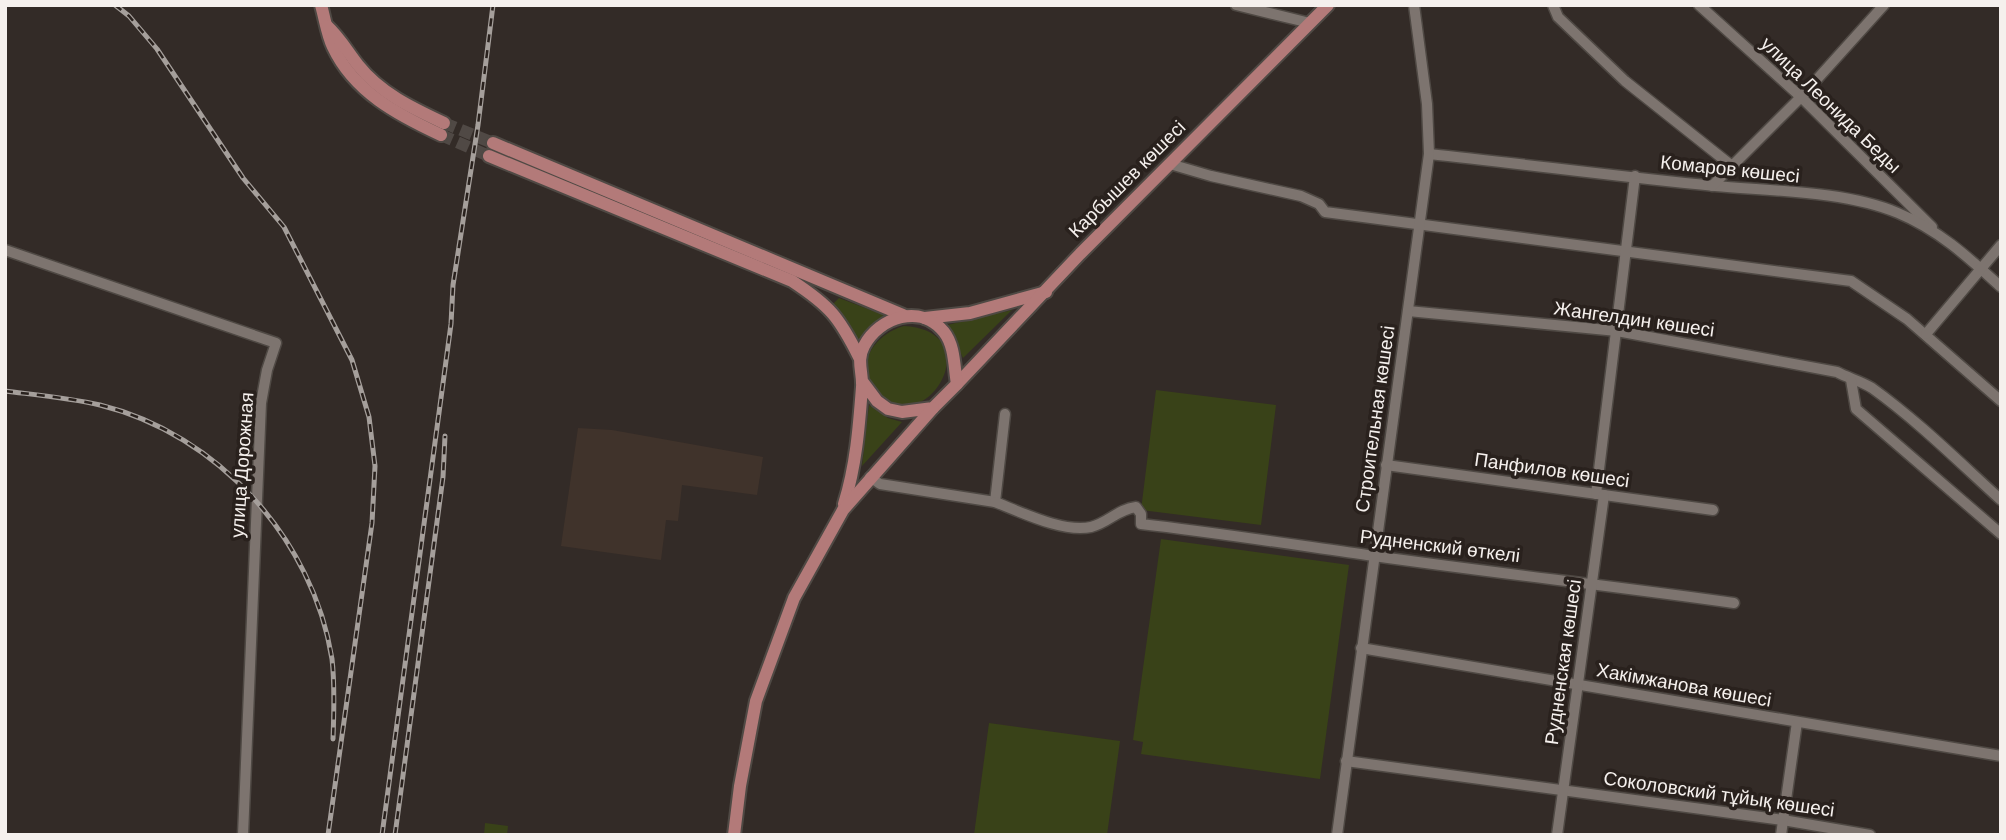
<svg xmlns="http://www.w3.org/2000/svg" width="2006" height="840" font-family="'DM Sans',sans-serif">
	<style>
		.built { fill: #40332b }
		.green { fill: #394218 }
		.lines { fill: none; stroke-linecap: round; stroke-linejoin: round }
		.major-tunnel { stroke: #504945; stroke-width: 12; stroke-dasharray: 12 6; stroke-linecap: butt }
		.minor-casing { stroke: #4f4944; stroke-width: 13 }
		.major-casing { stroke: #4f4944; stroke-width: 16 }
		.minor { stroke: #7d746f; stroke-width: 10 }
		.major { stroke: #b37a79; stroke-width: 12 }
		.rail-casing { stroke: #a59f9b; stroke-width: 5 }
		.rail { stroke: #29211d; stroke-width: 2.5; stroke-dasharray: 8; stroke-linecap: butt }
		.labels { text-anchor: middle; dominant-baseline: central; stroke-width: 7; stroke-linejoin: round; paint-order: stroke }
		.street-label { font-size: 19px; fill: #f5f0ed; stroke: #29211d }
	</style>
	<rect width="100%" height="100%" fill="#332b27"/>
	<!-- built -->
	<path class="built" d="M578 428 612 430 763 457 757 495 682 485 678 521 666 520 661 560 561 546Z"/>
	<!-- green -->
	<g class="green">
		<path d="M839 298 884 315 868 328 858 342 831 306Z"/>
		<path d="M1012 310 963 358 947 325Z"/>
		<path d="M904 326C991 331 927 442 878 394 851 368 874 334 904 326Z"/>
		<path d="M1156 390 1276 405 1261 525 1141 510Z"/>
		<path d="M869 405 888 418 902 422 862 466Z"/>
		<path d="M1161 539 1349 565 1320 779 1141 754 1143 742 1133 740Z"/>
		<path d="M989 723 1120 741 1107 835H974Z"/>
		<path d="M485 823 508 826 507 835H484Z"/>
	</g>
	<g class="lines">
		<!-- major-tunnel -->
		<g class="major-tunnel">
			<path d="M444 123 493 143"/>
			<path d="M441 135 489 156"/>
		</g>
		<defs>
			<g id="minor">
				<path d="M1236 5 1310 23"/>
				<path d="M1553 5 1558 17 1625 81 1732 166"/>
				<path d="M1699 5 1801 97 1932 227"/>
				<path d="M1429 154C1525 164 1620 177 1715 186 1772 191 1846 191 1898 213 1939 230 1969 258 2001 287"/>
				<path d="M1170 164 1211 176 1301 196 1319 204 1325 212 1851 281 1907 319 2001 401"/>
				<path d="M1712 186 1801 97 1884 5"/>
				<path d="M5 250 276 343 267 370 261 403 243 835"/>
				<path d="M1408 311 1617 331 1837 372C1848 378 1861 381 1872 388 1918 421 1959 462 2001 500"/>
				<path d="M1926 334 2001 245"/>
				<path d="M1851 380 1856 409 2001 534"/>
				<path d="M1386 465 1713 510"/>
				<path d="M870 477 880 484 995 502 1005 414"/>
				<path d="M1596 494 1635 176"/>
				<path d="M995 502C1021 512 1063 533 1091 527 1108 523 1118 509 1136 507L1141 514V524C1219 533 1296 545 1374 556 1494 573 1614 586 1734 603"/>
				<path d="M1361 648 2001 756"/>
				<path d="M1346 761 1783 820 1870 835"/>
				<path d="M1337 835 1429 154 1427 104 1414 5"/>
				<path d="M1557 835 1604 495"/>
				<path d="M1781 835 1797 722"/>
			</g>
			<g id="major">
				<path d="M321 5C325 19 327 35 333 47 354 92 398 115 441 135"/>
				<path d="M327 26C340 38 347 51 358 65 380 93 412 108 444 123"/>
				<path d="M493 143 903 315"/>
				<path d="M489 156 792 281C830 306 839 317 859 357"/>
				<path d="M925 318 970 313 1046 292"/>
				<path d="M957 384 1080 254 1328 5"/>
				<path d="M844 504C856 466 859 427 862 387 863 372 856 361 864 346 879 317 921 303 944 332 955 346 954 367 957 384L933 408 902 412 888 409 877 401 862 381"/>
				<path d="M734 835 740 786 756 701 794 598 843 510 933 408"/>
			</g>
		</defs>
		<!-- minor casing -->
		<use href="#minor" class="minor-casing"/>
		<!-- major casing -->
		<use href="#major" class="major-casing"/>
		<!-- minor -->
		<use href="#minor" class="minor"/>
		<!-- major -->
		<use href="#major" class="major"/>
		<defs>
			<g id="rail">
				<path d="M115 5 129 16 157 49 243 178 284 227 352 360 369 417 375 466 372 523 328 835"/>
				<path d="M5 391C37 395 70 398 100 405 218 434 313 539 332 659 335 685 334 713 333 739"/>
				<path d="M382 835 451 324 453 285 478 125 493 5"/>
				<path d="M395 835 443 477 445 436"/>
			</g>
		</defs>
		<!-- rail casing -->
		<use href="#rail" class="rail-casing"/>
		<!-- rail -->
		<use href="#rail" class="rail"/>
	</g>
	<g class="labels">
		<!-- street labels -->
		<g class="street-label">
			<text transform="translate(1831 105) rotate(44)">улица Леонида Беды</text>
			<text transform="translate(1730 169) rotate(6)">Комаров көшесі</text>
			<text transform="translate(1127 179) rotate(-45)">Карбышев көшесі</text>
			<text transform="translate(1634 319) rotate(8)">Жангелдин көшесі</text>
			<text transform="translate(1375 419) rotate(-82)">Строительная көшесі</text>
			<text transform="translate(242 465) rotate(-86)">улица Дорожная</text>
			<text transform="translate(1552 470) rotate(8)">Панфилов көшесі</text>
			<text transform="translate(1440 546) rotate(7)">Рудненский өткелі</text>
			<text transform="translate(1563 662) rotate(-82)">Рудненская көшесі</text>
			<text transform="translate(1684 685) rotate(10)">Хакімжанова көшесі</text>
			<text transform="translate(1719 794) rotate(8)">Соколовский тұйық көшесі</text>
		</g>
	</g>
	<!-- border -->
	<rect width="2006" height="840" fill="none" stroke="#f5f0ed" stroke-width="14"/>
</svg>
